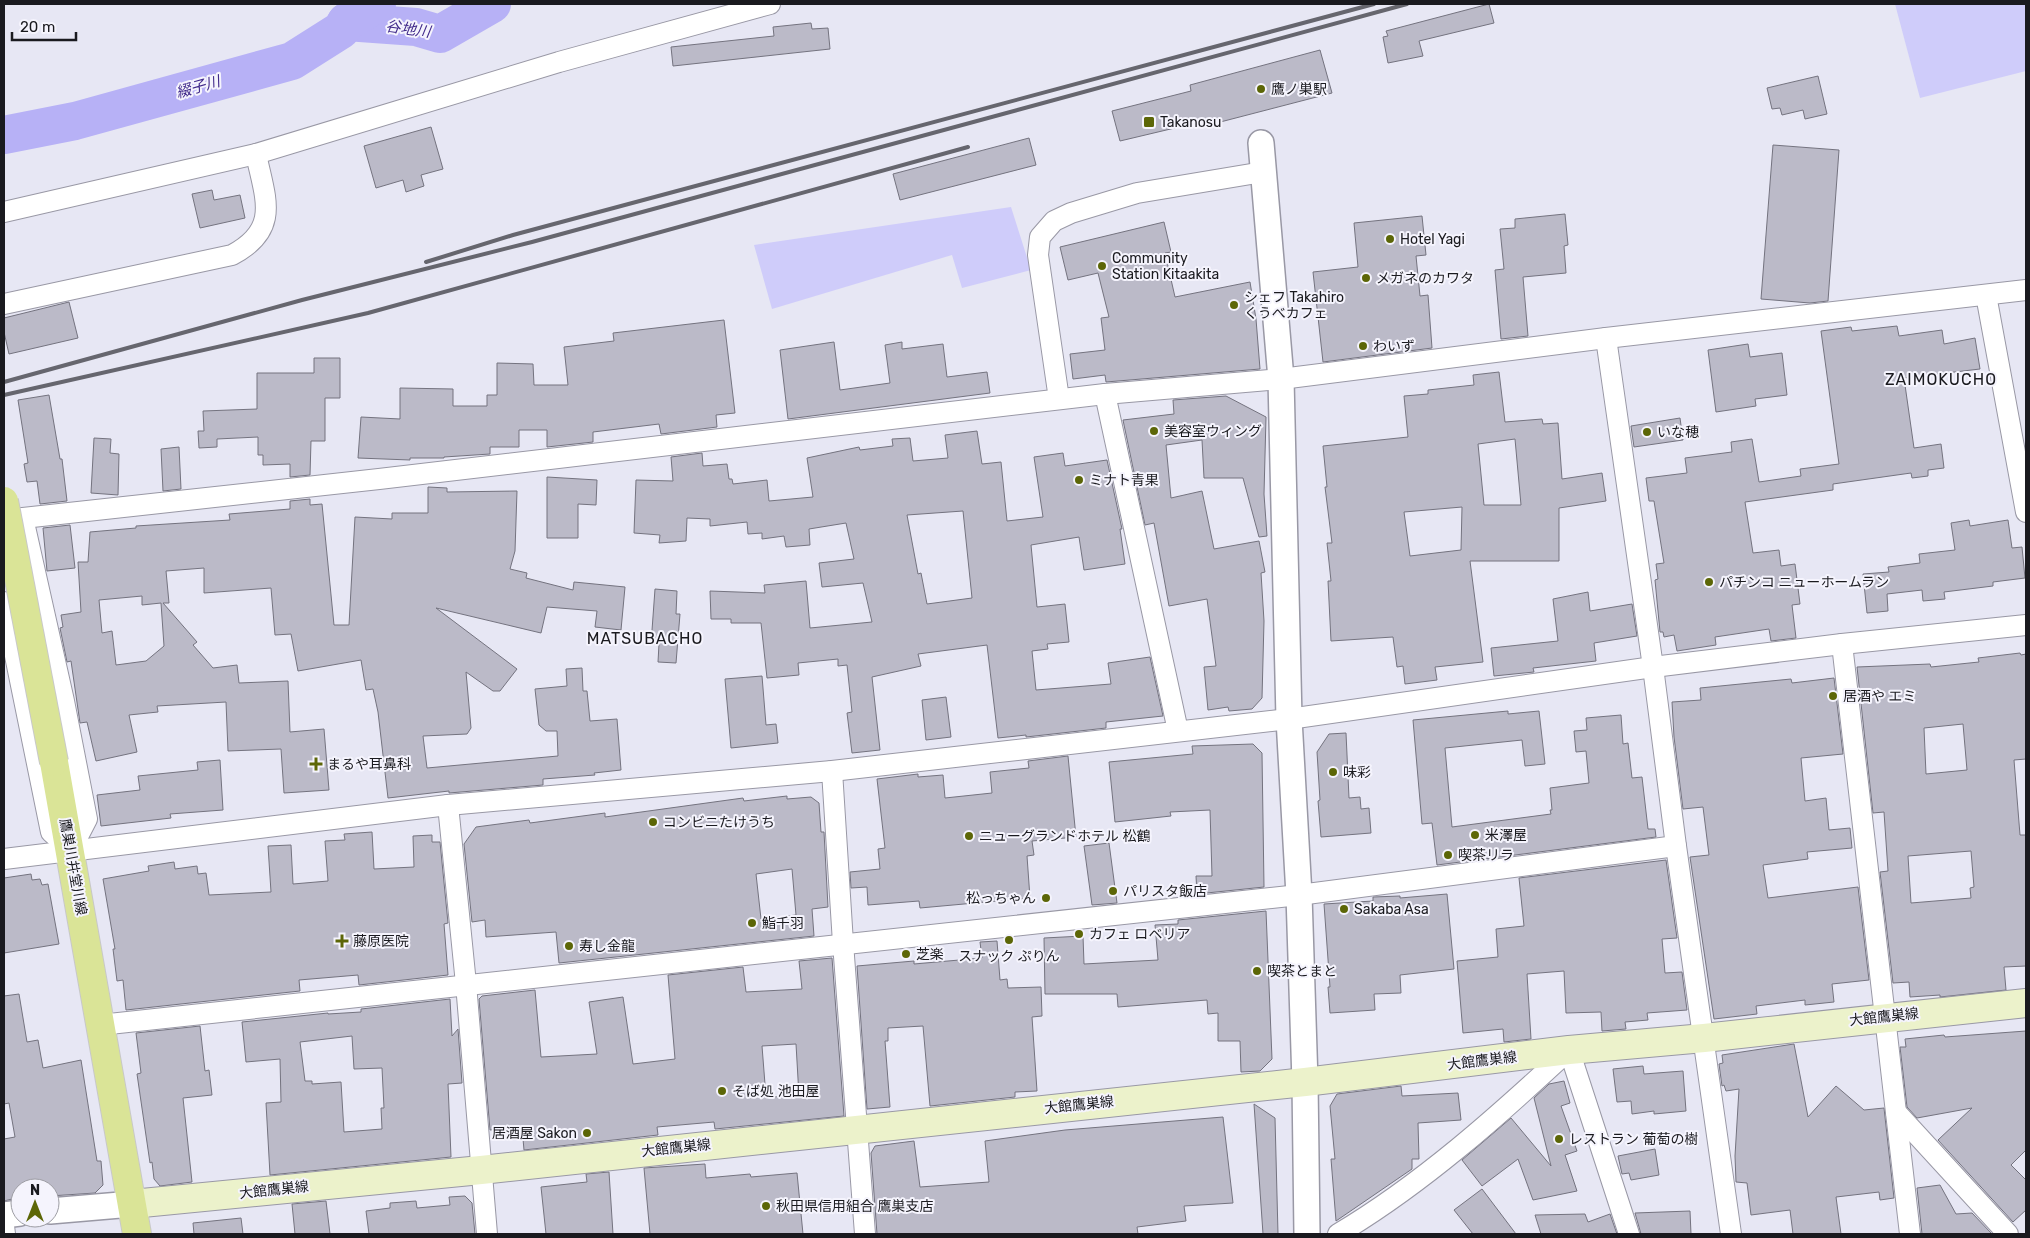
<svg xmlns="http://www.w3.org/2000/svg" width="2030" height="1238" font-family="Rubik,'Noto Sans JP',sans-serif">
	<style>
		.green { fill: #cfccfa }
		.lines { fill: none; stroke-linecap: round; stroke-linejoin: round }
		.river { stroke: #b7b1f6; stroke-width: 38 }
		.building { fill: #bbbac8; stroke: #74737f; fill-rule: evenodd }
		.minor-casing { stroke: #9998a5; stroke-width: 22 }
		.tertiary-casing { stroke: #9998a5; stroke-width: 28 }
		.secondary-casing { stroke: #9998a5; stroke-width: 30 }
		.primary-casing { stroke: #c8c8c9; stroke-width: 30 }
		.minor { stroke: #fff; stroke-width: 20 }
		.tertiary { stroke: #fff; stroke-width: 25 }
		.secondary { stroke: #ecf2cb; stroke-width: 28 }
		.primary { stroke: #dae497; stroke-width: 28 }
		.rail { stroke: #66666e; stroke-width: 4 }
		.primary-bridge-casing { stroke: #c8c8c9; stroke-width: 30; stroke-linecap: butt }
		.primary-bridge { stroke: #dae497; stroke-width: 28 }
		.poi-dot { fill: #5c6607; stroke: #f5f4fd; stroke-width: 2 }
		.labels { text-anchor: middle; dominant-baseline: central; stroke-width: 4; stroke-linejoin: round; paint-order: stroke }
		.poi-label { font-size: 14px; fill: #1a1a1f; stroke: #f5f4fd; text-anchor: start }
		.street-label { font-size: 14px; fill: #1a1a1f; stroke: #f5f4fd }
		.water-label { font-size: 15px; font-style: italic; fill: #412a8b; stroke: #f5f4fd }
		.quarter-label { font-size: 16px; letter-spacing: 1px; fill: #1a1a1f; stroke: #f5f4fd }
	</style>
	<rect width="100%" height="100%" fill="#e7e7f4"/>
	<!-- green -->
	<g class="green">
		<path d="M1895 4H2026V71L1920 98Z"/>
		<path d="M1011 207 1031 270 962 288 952 255 772 309 754 245Z"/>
	</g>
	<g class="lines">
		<!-- river -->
		<g class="river">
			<path d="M346 22 416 27 440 34 492 4"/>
			<path d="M4 135 75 121 292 61 341 30 346 22 377 4"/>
		</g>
	</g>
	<!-- building -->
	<g class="building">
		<path d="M1489 4 1494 23 1419 41 1423 56 1388 63 1383 37 1388 36 1386 31Z"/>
		<path d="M811 23 812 29 828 28 830 49 673 66 671 47 774 36 773 27Z"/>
		<path d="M1320 50 1332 93 1201 127 1200 122 1120 141 1112 111 1191 91 1190 85Z"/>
		<path d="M1818 76 1827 114 1805 119 1803 110 1782 115 1780 108 1772 109 1767 88Z"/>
		<path d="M431 127 443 169 421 175 424 186 406 192 403 180 376 188 364 146Z"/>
		<path d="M1029 138 1036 165 900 200 893 174Z"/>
		<path d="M1773 145 1839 150 1828 301 1810 303 1761 299Z"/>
		<path d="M212 190 214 200 240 195 245 218 200 228 192 194Z"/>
		<path d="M1565 214 1568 245 1564 246 1566 273 1523 277 1528 336 1501 339 1495 270 1504 269 1500 229 1515 228V219Z"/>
		<path d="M1422 216 1426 255 1416 256 1420 296 1428 295 1432 348 1323 362 1313 272 1358 267 1354 223Z"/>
		<path d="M1164 222 1171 252 1165 253 1175 297 1250 282 1256 319 1260 369 1106 382 1105 375 1073 379 1070 354 1105 350 1101 318 1109 317 1098 273 1068 280 1060 247Z"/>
		<path d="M69 302 78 338 9 354 4 332V318Z"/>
		<path d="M724 320 735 413 716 415 717 427 661 434 659 424 593 432V442L547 447V430H519V447H490V454L444 457V458H410V460L358 458 361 417 400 419V388L453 389V406H487V395H497V363L533 364 534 385H568L564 347 614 341 613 333Z"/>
		<path d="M1897 326 1899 336 1942 330 1944 344 1975 338 1980 369 1904 378 1914 448 1941 444 1944 468 1928 470V476L1912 478 1911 473 1833 484V490L1745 502 1753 553 1779 550 1781 566 1795 564 1800 604 1792 605 1796 638 1771 641 1769 629 1715 637 1716 645 1677 651 1674 635 1664 637 1663 632H1660L1655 580 1658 579 1656 564 1664 563 1654 501H1649L1646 478 1687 473 1685 458 1732 452 1731 442 1752 439 1759 482 1801 476 1800 469 1839 464 1821 331 1851 327 1852 331Z"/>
		<path d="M834 342 840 390 890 383 885 345 902 342V349L943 344 947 377 987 372 990 393 788 419 780 350Z"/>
		<path d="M1748 344 1750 357 1782 353 1787 395 1755 399 1756 406 1716 412 1708 350Z"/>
		<path d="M314 358H340V398H325V441H311L310 475 290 477V464L263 465V455H258V437L217 439V447L199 448 198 431H204L203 411 257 409V373H314Z"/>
		<path d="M1499 372 1505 422 1542 419 1543 424 1558 423 1562 479 1602 473 1606 501 1559 508V561H1470L1483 662 1435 667 1437 680 1405 684 1403 666 1397 667 1393 637 1331 641 1328 581H1331L1327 543H1332L1325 487H1327L1323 446 1408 437 1404 396 1428 394V390L1474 385 1473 375ZM1515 439 1521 505H1484L1478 444ZM1462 507 1461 550 1410 556 1404 512Z"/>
		<path d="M49 395 60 459H62L67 501 40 504 37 481 27 482 24 464 28 463 18 400Z"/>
		<path d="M1226 396 1266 417 1264 494 1267 536 1259 537 1243 478H1204L1202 440 1166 445 1171 498 1202 491 1214 549 1259 541 1265 572 1261 573 1264 621 1262 698 1252 709 1229 711 1228 707 1208 710 1204 667 1216 666 1207 599 1169 606 1154 523 1145 525 1123 420 1174 414 1173 400Z"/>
		<path d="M1680 418 1683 440 1634 447 1631 426Z"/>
		<path d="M977 431 982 464 1001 462 1007 521 1043 517 1034 457 1063 453 1065 466 1107 460 1122 529H1120L1125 564 1084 570 1079 537 1031 545 1037 607 1065 604 1069 642 1047 644 1048 649 1032 651 1036 690 1111 684 1108 663 1150 657 1163 716 1106 722V728L1026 737V735L998 738 987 645 918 654 921 666 872 677 880 750 852 753 847 713 852 712 847 665 838 666V659L798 663 799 675 767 678 761 623H731V619H711L710 591 765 593 764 585 806 581 810 628 872 622 863 583 822 587 819 563 854 559 846 523 809 529 810 545 786 547 784 536 762 539V533L748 534 747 522 710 526V519L687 518 686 541 659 543 660 535 634 533 636 480 673 481 671 457 702 453 703 466 727 464 729 479H732L733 484 767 480 769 501 813 497 807 458 859 447 860 450 893 446 892 439 910 438 913 461 948 458 945 435ZM963 511 972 598 927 604 921 573 918 574 907 515Z"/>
		<path d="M94 438 111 439 110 453 119 454 118 495 91 493Z"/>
		<path d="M179 447 181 489 163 491 161 449Z"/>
		<path d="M547 477 597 480 596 505 578 504V538H547Z"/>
		<path d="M428 487 447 488V492L517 491 515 551 510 569 527 573 526 578 573 590 574 582 625 587 621 630 595 627 597 611 547 607 541 633 436 608 517 669 500 691H493L466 672 471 728 467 734 423 736 427 768 558 756 557 731H546L539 725 535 689 567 686 566 669 582 668 583 691H587L590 721 617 719 621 770 594 773 595 775 543 779V785L449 793V791L388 798 378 712 373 689 366 690 361 660 298 671 291 634 275 635 271 588 204 593V568L166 571 169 603H163L197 642 193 645 213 668 237 665 239 683 288 681 290 732 324 729 329 790 284 793 281 749 228 751 226 702 157 706 158 712 129 715 137 752 96 761 87 722 80 723 71 661 67 662 60 628 63 627 61 615 81 612 78 562H88L90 532 136 528V526L230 520 229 514 290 509V501L310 499V505L322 504 334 625H349L355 517 392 519V513H428ZM142 596V605L161 603 164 646 146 661 116 665 112 631 102 633 99 600Z"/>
		<path d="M1969 520 1970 526 2008 520 2012 548 2022 547 2025 578 1993 582V586L1944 592 1945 599 1923 601 1922 590 1887 594 1888 611 1867 613 1863 574 1889 572 1888 567 1920 563 1919 554 1955 550 1951 523Z"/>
		<path d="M70 525 75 568 47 571 43 528Z"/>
		<path d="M655 589 677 591 676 614H680L676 663 658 662 659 644H651Z"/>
		<path d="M1588 592 1590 611 1632 604 1637 636 1594 643 1596 661 1533 668 1534 672 1494 676 1491 648 1558 641 1553 599Z"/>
		<path d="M2020 653 2021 655 2026 654V759L2014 760 2020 835H2026V966L2004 967 2006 990 1940 997V995L1910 997 1909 982 1893 983 1880 872 1888 871 1884 812 1873 813 1857 667 1930 664 1931 667 1979 662 1978 658ZM1963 724 1967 770 1926 774 1924 728ZM1971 851 1974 887 1970 888 1971 898 1911 903 1908 856Z"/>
		<path d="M762 676 766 725 776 724 778 743 731 748 725 679Z"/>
		<path d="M1834 678 1843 754 1801 758 1805 801 1826 798 1829 830 1850 828 1852 848 1807 852 1808 859 1763 865 1768 898 1858 887 1869 980 1832 984 1834 1002 1805 1005V1000L1756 1006 1757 1014 1714 1019 1690 857 1709 855 1703 807 1683 809 1674 737 1672 702 1701 700 1700 688 1791 679 1792 683Z"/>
		<path d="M946 697 951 737 926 740 922 700Z"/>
		<path d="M1508 711V714L1539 711 1545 764 1525 766 1522 740 1445 748 1452 827 1551 814 1550 810H1552L1550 788 1589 783 1586 751 1576 752 1574 731 1587 730 1586 718 1621 715 1623 744 1628 743 1632 778 1642 777 1648 829H1655L1656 837 1437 865 1432 823 1422 824 1413 720Z"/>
		<path d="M1346 733 1349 798 1360 797 1361 809 1369 808 1371 833 1321 837 1318 801 1320 800 1317 752 1329 734Z"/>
		<path d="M1253 744 1262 753 1264 887 1197 894 1196 876H1212L1210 810 1170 812 1171 816 1115 822 1109 762 1193 754 1192 746Z"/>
		<path d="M1068 756 1076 837 1032 841 1034 855 1027 856 1030 898 920 908 919 901 868 905 867 887 851 888 850 872 880 869 878 849 885 848 877 779 918 774V777L943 775 945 798 992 793 990 772 1029 768 1028 761Z"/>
		<path d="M220 760 223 810 170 814 171 818 101 826 97 795 140 790 138 776 198 770 197 762Z"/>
		<path d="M787 796V799L811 797 819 803 821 832H824L828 907 812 909 814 936 559 963 556 932 486 937 485 920 472 922 464 844 476 827 529 820 530 823 605 813V817L743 798 744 801ZM792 869 796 915 761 919 756 874Z"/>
		<path d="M372 832 374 869 414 867 413 836 432 835V842H440L448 923 444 924 448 975 359 985 358 975 299 980 300 991 126 1010 123 980 117 981 113 949H115L103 879 149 871 148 866 174 862 175 869 197 866 198 874 206 873 209 895 271 892 268 846 291 845 293 884 328 881 325 841 345 840 344 834Z"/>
		<path d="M1109 843 1117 903 1092 905 1084 846Z"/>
		<path d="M1666 860 1677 938 1662 939 1665 973 1682 972 1687 1010 1647 1013 1648 1020 1625 1022 1626 1029 1602 1031 1601 1012 1566 1013 1564 971 1527 974 1531 1039 1504 1042 1503 1029 1463 1033 1457 961 1498 957 1496 929 1524 926 1519 878Z"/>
		<path d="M31 874 32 880 40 879 42 885 48 884 59 944 4 953V878Z"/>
		<path d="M1447 894 1454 969 1400 975 1401 993 1374 994 1375 1010 1330 1013 1328 987H1330L1324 904 1373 901V897L1400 896V898Z"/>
		<path d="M1266 911 1272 1059 1260 1071 1241 1072 1240 1041H1218V1013L1208 1014 1207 1000 1118 1007 1117 994H1045L1044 938 1083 936 1084 964 1158 960 1155 925 1178 924V920Z"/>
		<path d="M997 941 1000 980 1007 979 1008 988 1041 987 1042 1016 1032 1017 1037 1091 1015 1092V1097L930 1106 923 1026 888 1028V1041H885L890 1107 867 1109 857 966 914 961V964L982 958 980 942Z"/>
		<path d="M832 958 844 1116 715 1129 714 1122 657 1127 658 1135 524 1150 522 1128 490 1130 479 999 482 996 535 990 541 1057 597 1054 589 1002 623 997 633 1064 675 1059 668 975 743 967 746 992 802 989 799 961ZM796 1044 799 1096 766 1097 762 1046Z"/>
		<path d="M19 994 27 1042 38 1040 43 1068 81 1060 97 1161H101L103 1185 95 1193 50 1196V1188H20V1197L4 1201V1139L15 1137 9 1103 4 1104V996Z"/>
		<path d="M450 999 452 1036 458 1029 462 1083 448 1084 451 1157 270 1175 266 1103 281 1102 280 1059 246 1062 242 1022 328 1013V1014L361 1012V1009ZM352 1036 354 1069 382 1068 384 1108H381L382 1129 344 1132 341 1082 312 1084V1081H305L300 1042Z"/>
		<path d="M200 1026 205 1071 209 1070 212 1095 183 1098 192 1182 160 1186 154 1179 152 1162 150 1163 137 1074 141 1073 136 1033Z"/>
		<path d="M2026 1031V1150L2011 1165 2026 1180V1210L2013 1222 1938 1140 1972 1108 1917 1118 1907 1107 1900 1047H1906L1905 1039 1944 1035 1945 1037Z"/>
		<path d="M1794 1044 1808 1117 1836 1086 1864 1110 1884 1108 1894 1198 1880 1200 1879 1192 1836 1197 1841 1234H1793L1790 1210 1751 1215 1747 1183 1736 1182 1735 1156 1739 1089 1726 1091 1724 1085 1722 1086 1719 1064 1723 1063 1722 1055Z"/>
		<path d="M1643 1066 1644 1074 1683 1071 1686 1111 1654 1114V1111L1632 1114 1631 1101 1617 1102 1613 1069Z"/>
		<path d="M1564 1081 1570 1103 1561 1106 1577 1151 1565 1155 1577 1191 1533 1200 1518 1159 1482 1186 1462 1160 1511 1118 1551 1166 1534 1098 1549 1084Z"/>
		<path d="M1401 1086 1402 1096 1458 1093 1461 1120 1418 1123 1419 1159H1412V1169L1336 1221 1331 1159H1335L1330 1106 1337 1094Z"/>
		<path d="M1254 1104 1275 1118 1278 1234H1263Z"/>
		<path d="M1223 1117 1233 1203 1184 1206 1186 1221 1137 1227 1138 1234H877L871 1153 875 1146 914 1141 920 1187 989 1182 985 1141 1065 1130Z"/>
		<path d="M1655 1149 1659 1175 1631 1180 1629 1173 1622 1174 1618 1156Z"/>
		<path d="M705 1164 706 1178 750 1174 751 1177 797 1173 803 1234H650L644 1168Z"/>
		<path d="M609 1172 613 1234H546L541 1187 587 1182 586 1174Z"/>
		<path d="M1940 1185 1956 1214 1972 1213 1992 1234H1922L1917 1188Z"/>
		<path d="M1482 1189 1516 1234H1473L1454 1210Z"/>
		<path d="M465 1196 472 1203 475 1234H369L366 1211 390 1208V1203L416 1201 417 1208 450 1205 449 1197Z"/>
		<path d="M326 1201 330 1234H295L292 1204Z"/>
		<path d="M1690 1211 1691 1234H1641L1635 1213Z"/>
		<path d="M1585 1214 1588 1222 1610 1214 1617 1234H1541L1535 1215Z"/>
		<path d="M241 1218 243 1234H194L193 1223Z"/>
	</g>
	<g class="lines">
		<defs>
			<g id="minor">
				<path d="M4 212 256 154 559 62 770 4"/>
				<path d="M1986 295 2026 512"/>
				<path d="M4 304 232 255C281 229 265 198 256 154"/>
				<path d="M1606 338 1653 667 1676 846 1731 1234"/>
				<path d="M1105 394 1178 731"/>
				<path d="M1059 399 1038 255 1040 237 1054 221 1071 213 1137 193 1263 172"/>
				<path d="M23 518 64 701 87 819 71 850"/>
				<path d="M4 527 23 518 379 479 1105 394 1281 379 1606 338 2026 290"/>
				<path d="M4 602 51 832 71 850"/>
				<path d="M1842 644 1910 1234"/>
				<path d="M832 771 843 943 865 1234"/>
				<path d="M448 805 466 984 487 1234"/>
				<path d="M4 859 448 805 832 771 1289 719 1653 667 1842 644 2026 625"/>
				<path d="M100 1025 1299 895 1676 846"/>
				<path d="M1896 1112 2008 1234"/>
				<path d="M4 1226 5 1234"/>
				<path d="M1338 1234C1422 1184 1497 1117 1569 1050L1629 1234"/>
			</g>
			<g id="tertiary">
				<path d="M1261 143 1281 379 1289 719 1299 895 1305 1082 1307 1234"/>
				<path d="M50 1211 132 1204"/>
				<path d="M4 1215 20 1213"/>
			</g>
			<path id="secondary" d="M132 1204 481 1170 1305 1082 1569 1050 1704 1038 2026 1003"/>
			<path id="primary" d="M54 762 137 1234"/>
		</defs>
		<!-- minor casing -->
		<use href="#minor" class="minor-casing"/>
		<!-- tertiary casing -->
		<use href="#tertiary" class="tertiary-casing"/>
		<!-- secondary casing -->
		<use href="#secondary" class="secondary-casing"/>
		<!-- primary casing -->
		<use href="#primary" class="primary-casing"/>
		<!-- minor -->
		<use href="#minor" class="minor"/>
		<!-- tertiary -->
		<use href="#tertiary" class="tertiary"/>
		<!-- secondary -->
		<use href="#secondary" class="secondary"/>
		<!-- primary -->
		<use href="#primary" class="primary"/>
		<!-- rail -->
		<g class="rail">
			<path d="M426 262 513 235 1374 4"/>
			<path d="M4 382 302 300 532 242 1407 4"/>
			<path d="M4 395 368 313 968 147"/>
		</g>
		<defs>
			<path id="primary-bridge" d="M4 501 54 762"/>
		</defs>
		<!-- primary-bridge casing -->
		<use href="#primary-bridge" class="primary-bridge-casing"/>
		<!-- primary-bridge -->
		<use href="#primary-bridge" class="primary-bridge"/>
	</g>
	<!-- markers -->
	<g class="poi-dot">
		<circle cx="1261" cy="89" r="5"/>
		<rect x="1143" y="116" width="12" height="12" rx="2.5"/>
		<circle cx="1390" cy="239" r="5"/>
		<circle cx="1102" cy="266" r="5"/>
		<circle cx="1366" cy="278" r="5"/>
		<circle cx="1234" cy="305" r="5"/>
		<circle cx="1363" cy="346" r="5"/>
		<circle cx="1154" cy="431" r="5"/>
		<circle cx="1647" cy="432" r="5"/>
		<circle cx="1079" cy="480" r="5"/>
		<circle cx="1709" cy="582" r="5"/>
		<circle cx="1833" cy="696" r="5"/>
		<path d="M313.5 756.5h5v5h5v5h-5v5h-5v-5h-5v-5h5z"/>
		<circle cx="1333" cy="772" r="5"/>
		<circle cx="653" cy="822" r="5"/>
		<circle cx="1475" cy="835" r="5"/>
		<circle cx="969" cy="836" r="5"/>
		<circle cx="1448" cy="855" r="5"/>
		<circle cx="1113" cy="891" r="5"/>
		<circle cx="1046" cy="898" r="5"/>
		<circle cx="1344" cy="909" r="5"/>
		<circle cx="752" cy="923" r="5"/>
		<circle cx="1079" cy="934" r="5"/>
		<circle cx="1009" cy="940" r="5"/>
		<path d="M339.5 933.5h5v5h5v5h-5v5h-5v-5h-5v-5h5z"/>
		<circle cx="569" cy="946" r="5"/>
		<circle cx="906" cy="954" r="5"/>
		<circle cx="1257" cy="971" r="5"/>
		<circle cx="722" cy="1091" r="5"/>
		<circle cx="587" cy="1133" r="5"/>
		<circle cx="1559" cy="1139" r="5"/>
		<circle cx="766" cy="1206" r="5"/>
	</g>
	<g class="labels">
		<!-- poi labels -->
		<g class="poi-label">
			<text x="1271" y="89">鷹ノ巣駅</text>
			<text x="1160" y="122">Takanosu</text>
			<text x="1400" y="239">Hotel Yagi</text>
			<text x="1112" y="258">Community<tspan x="1112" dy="16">Station Kitaakita</tspan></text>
			<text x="1376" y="278">メガネのカワタ</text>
			<text x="1244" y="297">シェフ Takahiro<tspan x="1244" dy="16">くうべカフェ</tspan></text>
			<text x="1373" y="346">わいず</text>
			<text x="1164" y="431">美容室ウィング</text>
			<text x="1657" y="432">いな穂</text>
			<text x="1089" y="480">ミナト青果</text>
			<text x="1719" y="582">パチンコ ニューホームラン</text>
			<text x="1843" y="696">居酒や エミ</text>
			<text x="327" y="764">まるや耳鼻科</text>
			<text x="1343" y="772">味彩</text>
			<text x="663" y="822">コンビニたけうち</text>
			<text x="1485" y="835">米澤屋</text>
			<text x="979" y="836">ニューグランドホテル 松鶴</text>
			<text x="1458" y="855">喫茶リラ</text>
			<text x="1123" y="891">パリスタ飯店</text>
			<text x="1036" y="898" text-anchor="end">松っちゃん</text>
			<text x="1354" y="909">Sakaba Asa</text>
			<text x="762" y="923">鮨千羽</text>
			<text x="1089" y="934">カフェ ロベリア</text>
			<text x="353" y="941">藤原医院</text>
			<text x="579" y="946">寿し金龍</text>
			<text x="916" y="954">芝楽</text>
			<text x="1009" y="956" text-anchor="middle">スナック ぷりん</text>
			<text x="1267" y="971">喫茶とまと</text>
			<text x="732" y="1091">そば処 池田屋</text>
			<text x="577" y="1133" text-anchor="end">居酒屋 Sakon</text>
			<text x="1569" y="1139">レストラン 葡萄の樹</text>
			<text x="776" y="1206">秋田県信用組合 鷹巣支店</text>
		</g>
		<!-- street labels -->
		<g class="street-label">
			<text transform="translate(73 867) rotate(80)">鷹巣川井堂川線</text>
			<text transform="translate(1884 1017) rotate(-6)">大館鷹巣線</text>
			<text transform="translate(1482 1061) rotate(-7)">大館鷹巣線</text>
			<text transform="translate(1079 1105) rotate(-6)">大館鷹巣線</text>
			<text transform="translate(676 1148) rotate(-6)">大館鷹巣線</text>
			<text transform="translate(274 1190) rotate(-6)">大館鷹巣線</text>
		</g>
		<!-- water labels -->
		<g class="water-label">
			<text transform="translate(408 29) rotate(8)">谷地川</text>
			<text transform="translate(198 87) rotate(-16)">綴子川</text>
		</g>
		<!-- quarter labels -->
		<g class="quarter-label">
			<text x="1941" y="379">ZAIMOKUCHO</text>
			<text x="645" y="638">MATSUBACHO</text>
		</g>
	</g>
	<!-- border -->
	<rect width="2030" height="1238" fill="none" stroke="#1a1a1f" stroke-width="10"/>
	<!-- north arrow -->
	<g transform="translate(35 1203)"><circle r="24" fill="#f5f4fd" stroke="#9d9da4"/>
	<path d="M0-4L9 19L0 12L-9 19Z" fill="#5c6607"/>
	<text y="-8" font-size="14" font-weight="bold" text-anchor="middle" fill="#1a1a1f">N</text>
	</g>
	<!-- scale -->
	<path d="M12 32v8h64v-8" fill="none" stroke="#1a1a1f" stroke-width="2.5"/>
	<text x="20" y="32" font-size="15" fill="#1a1a1f" stroke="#f5f4fd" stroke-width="4" paint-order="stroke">20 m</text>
</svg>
